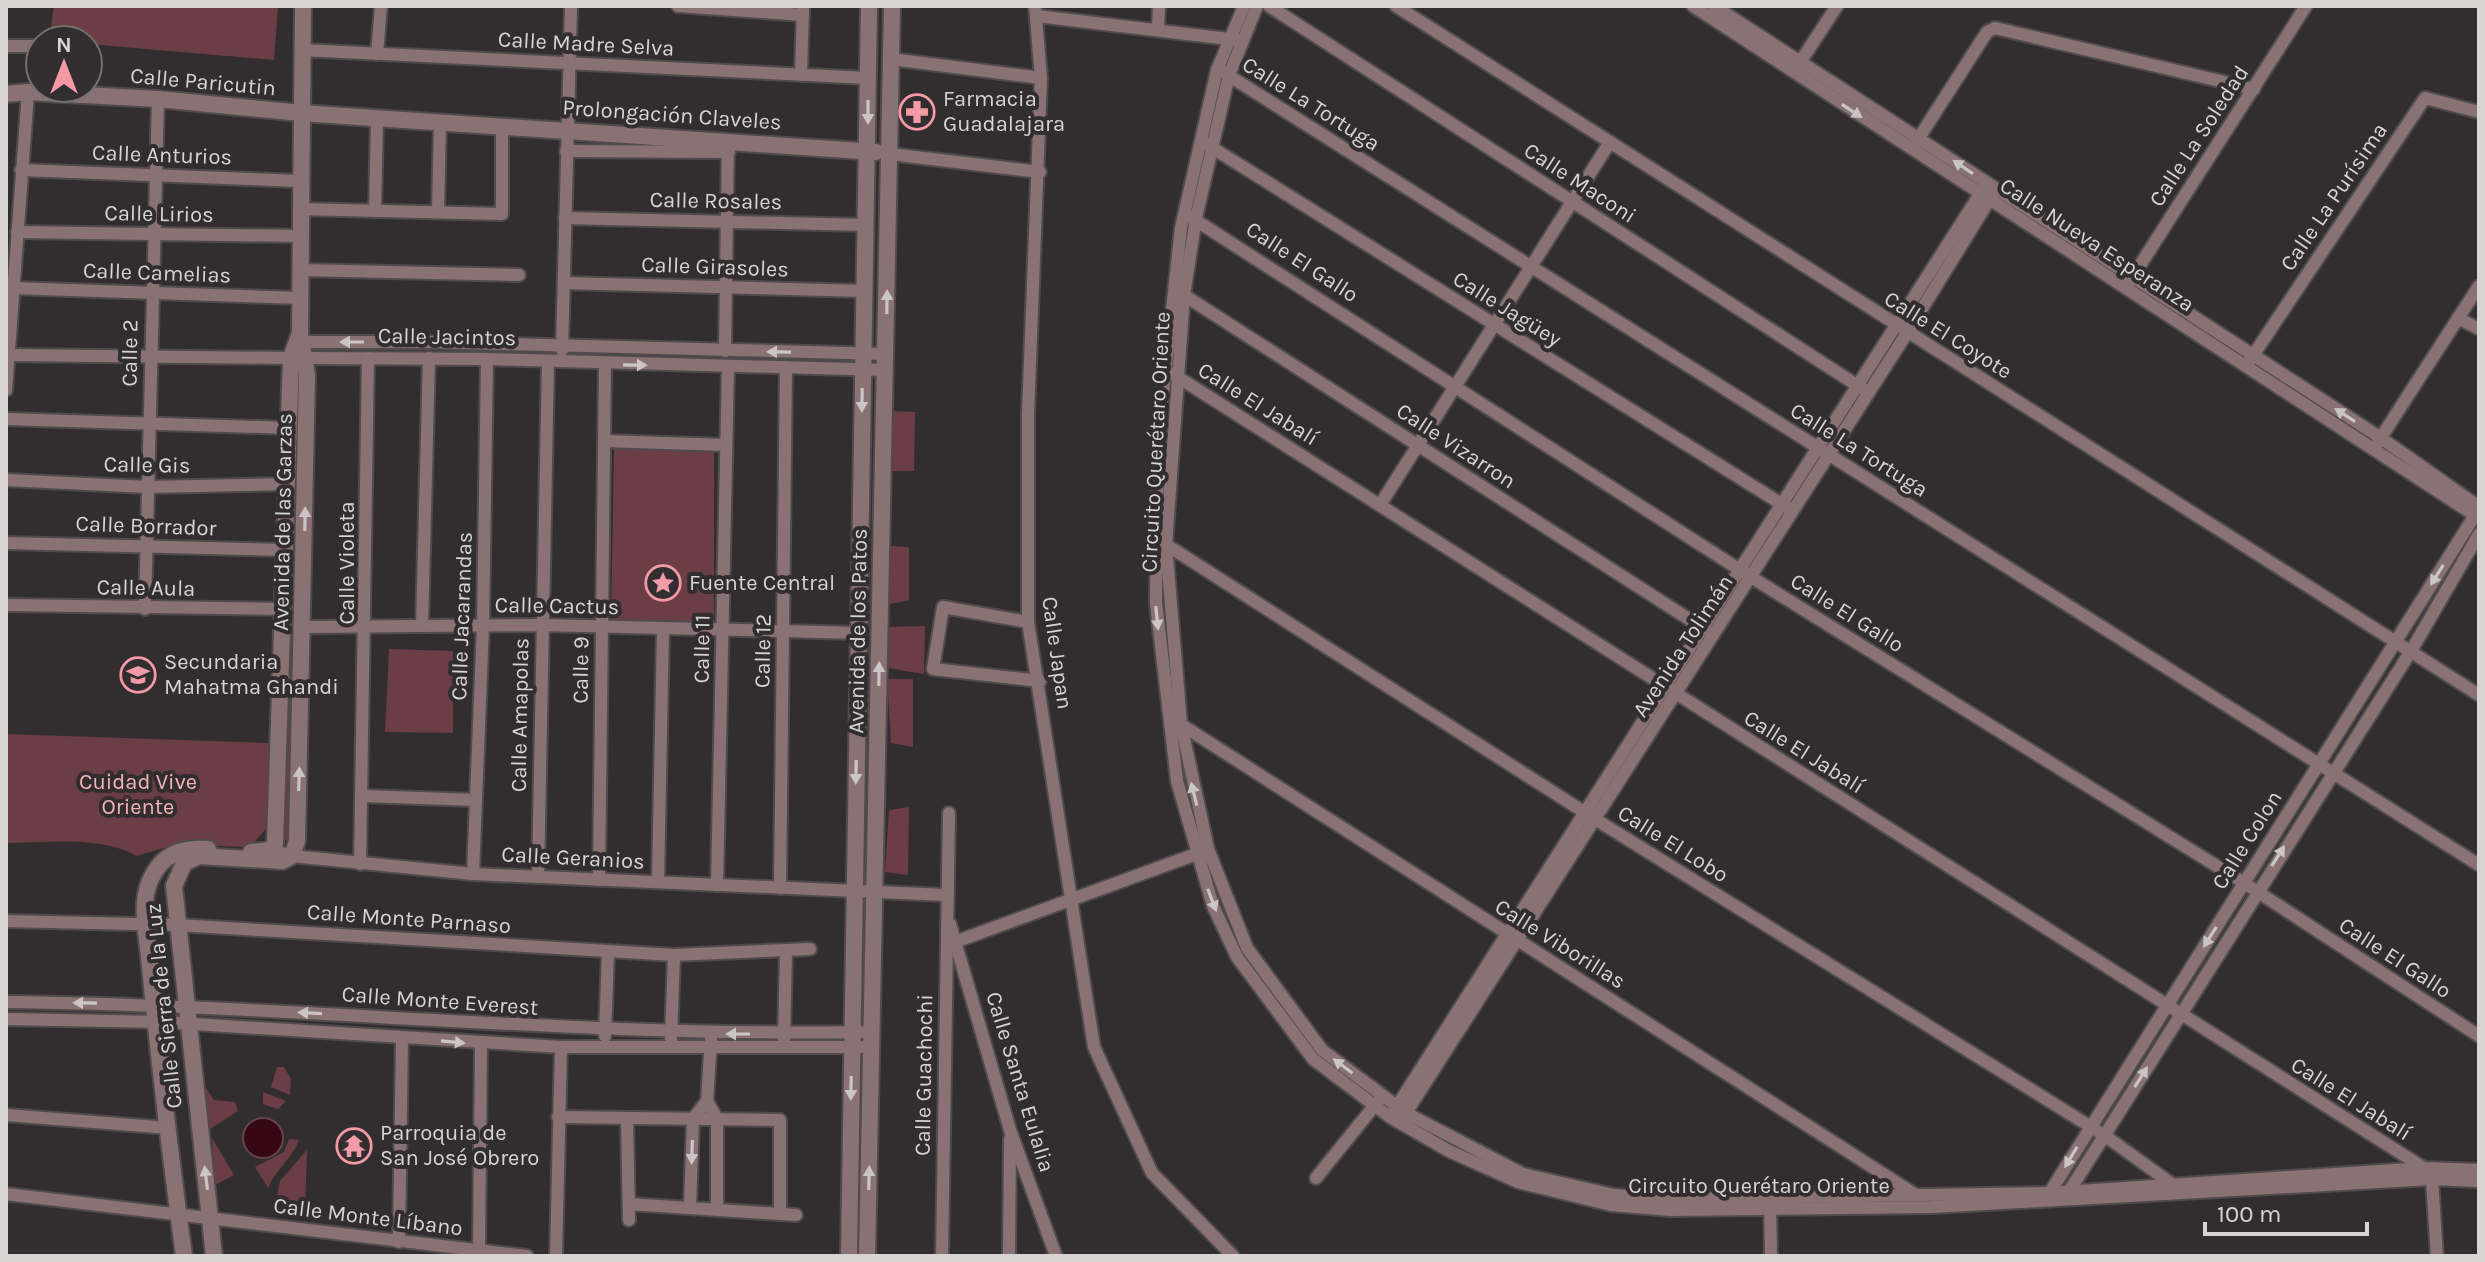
<svg xmlns="http://www.w3.org/2000/svg" width="2485" height="1262" font-family="Karla,sans-serif">
	<style>
		.green { fill: #6a3e44 }
		.water { fill: #360813; stroke: #66454d; stroke-width: 2 }
		.lines { fill: none; stroke-linecap: round; stroke-linejoin: round }
		.minor-casing { stroke: #504b4c; stroke-width: 16 }
		.tertiary-casing { stroke: #504b4c; stroke-width: 20 }
		.minor { stroke: #8a7173; stroke-width: 12 }
		.tertiary { stroke: #8a7173; stroke-width: 16 }
		.oneway { fill: #cbc5c5 }
		.labels { text-anchor: middle; dominant-baseline: central; stroke-width: 8; stroke-linejoin: round; paint-order: stroke }
		.street-label { font-size: 22px; fill: #d7d4d4; stroke: #322d2e }
		.poi-label { font-size: 22px; fill: #d7d4d4; stroke: #322d2e; text-anchor: start }
		.park-label { font-size: 22px; fill: #f6b1b9; stroke: #322d2e }
	</style>
	<rect width="100%" height="100%" fill="#322d2e"/>
	<!-- green -->
	<g class="green">
		<path d="M54 6H278L274 60 88 44V40H49Z"/>
		<path d="M297 403 291 841 285 840 286 670Z"/>
		<path d="M891 411 915 412 914 471H890Z"/>
		<path d="M614 448 714 451V624L611 622Z"/>
		<path d="M890 546 909 547V600L890 604Z"/>
		<path d="M925 626 924 674 887 668V627Z"/>
		<path d="M389 649 453 651V733L385 732Z"/>
		<path d="M887 679H913V747L891 743Z"/>
		<path d="M6 734 269 743 267 828 250 847 174 845 136 856C102 835 44 843 6 843Z"/>
		<path d="M909 807 908 875 885 872 889 810Z"/>
		<path d="M277 1067H284L291 1079 290 1095 271 1087Z"/>
		<path d="M204 1085 214 1100 235 1102 238 1111 210 1129Z"/>
		<path d="M263 1092 286 1101 278 1109 263 1104Z"/>
		<path d="M212 1138 234 1175 215 1185Z"/>
		<path d="M289 1139 299 1140C292 1159 275 1170 268 1188L255 1167 284 1152Z"/>
		<path d="M307 1150 305 1214 291 1213 277 1196 280 1181Z"/>
	</g>
	<!-- water -->
	<circle class="water" cx="263" cy="1138" r="20"/>
	<g class="lines">
		<defs>
			<g id="minor">
				<path d="M678 6 803 15"/>
				<path d="M1035 6 1041 78 1028 414V622L1094 1047 1152 1173 1233 1256"/>
				<path d="M1244 6 1217 70 1181 228 1158 438 1156 603 1177 781 1213 906 1237 957 1313 1059 1390 1117 1449 1151 1518 1182 1611 1205 1670 1210 1932 1207 2432 1179 2479 1181"/>
				<path d="M1257 6 1229 75 1196 218 1184 295 1166 545 1181 724 1208 849 1247 948 1322 1050 1406 1113 1523 1174 1614 1195 1672 1199 2049 1193 2424 1168 2479 1170"/>
				<path d="M1269 6 1866 391"/>
				<path d="M1396 6 2479 695"/>
				<path d="M1693 6 2479 518"/>
				<path d="M1714 6 2381 438 2479 507"/>
				<path d="M1037 16 1237 40"/>
				<path d="M1158 29 1159 6"/>
				<path d="M6 46H40"/>
				<path d="M302 50 868 78"/>
				<path d="M377 54 381 6"/>
				<path d="M891 59 1041 78"/>
				<path d="M1795 70 1837 6"/>
				<path d="M1223 72 2479 865"/>
				<path d="M801 75 803 6"/>
				<path d="M1203 142 1788 508"/>
				<path d="M1915 144 1987 32 1995 28 2254 89"/>
				<path d="M566 151 729 152"/>
				<path d="M890 154 1040 172"/>
				<path d="M21 170 300 181"/>
				<path d="M300 209 502 214V128"/>
				<path d="M375 211 377 119"/>
				<path d="M438 212 440 123"/>
				<path d="M1189 216 1751 577 2244 883 2479 1036"/>
				<path d="M565 218 865 225"/>
				<path d="M17 232 300 236"/>
				<path d="M300 270 519 275"/>
				<path d="M564 283 864 291"/>
				<path d="M2128 284 2306 6"/>
				<path d="M13 288 300 298"/>
				<path d="M1179 292 1709 632"/>
				<path d="M2458 318 2479 329"/>
				<path d="M297 342H428L885 354"/>
				<path d="M562 350 571 6"/>
				<path d="M725 351 728 141"/>
				<path d="M8 355 291 358"/>
				<path d="M306 358 487 359 885 370"/>
				<path d="M2248 363 2425 98 2479 112"/>
				<path d="M1173 374 2424 1168 2432 1179 2437 1256"/>
				<path d="M6 390 28 92"/>
				<path d="M6 419 290 428"/>
				<path d="M604 441 726 445"/>
				<path d="M2378 442 2479 286"/>
				<path d="M6 480 148 487 287 484"/>
				<path d="M1380 505 1610 142"/>
				<path d="M1162 542 1595 819 2104 1135 2172 1184"/>
				<path d="M6 543 285 550"/>
				<path d="M6 605 285 609"/>
				<path d="M145 609 158 99"/>
				<path d="M1028 622 943 607 933 669 1040 681"/>
				<path d="M422 626 429 358"/>
				<path d="M303 627 542 625 858 633"/>
				<path d="M1177 722 1916 1195"/>
				<path d="M363 796 475 800"/>
				<path d="M271 850 292 856 473 874 945 895"/>
				<path d="M360 864 368 358"/>
				<path d="M473 874 483 625 487 359"/>
				<path d="M538 877 548 361"/>
				<path d="M599 880 605 364"/>
				<path d="M658 882 663 629"/>
				<path d="M717 885 728 367"/>
				<path d="M780 888 786 367"/>
				<path d="M6 921 177 925 674 955 810 949"/>
				<path d="M950 924 1010 1130 1056 1256"/>
				<path d="M952 943 1202 852"/>
				<path d="M6 1002C291 1005 575 1037 861 1032"/>
				<path d="M6 1019 162 1022 561 1047H861"/>
				<path d="M605 1036 608 952"/>
				<path d="M671 1039 674 955"/>
				<path d="M711 1039 707 1101 717 1119V1209"/>
				<path d="M784 1039 786 951"/>
				<path d="M1394 1111 1987 183"/>
				<path d="M6 1115 169 1128"/>
				<path d="M558 1117 780 1120V1214"/>
				<path d="M627 1118 629 1220"/>
				<path d="M1402 1119 1907 333 1996 189"/>
				<path d="M1316 1178 1379 1100"/>
				<path d="M2068 1193 2411 651 2479 534"/>
				<path d="M6 1194 527 1256"/>
				<path d="M2047 1197 2477 512"/>
				<path d="M1770 1199 1771 1256"/>
				<path d="M629 1204 796 1215"/>
				<path d="M690 1207 693 1119 707 1101"/>
				<path d="M399 1242 402 1038"/>
				<path d="M479 1250 481 1044"/>
				<path d="M556 1256 561 1047"/>
				<path d="M942 1256 949 813"/>
				<path d="M1009 1256 1010 1139"/>
			</g>
			<g id="tertiary">
				<path d="M6 94 28 92 158 99 301 113 876 152"/>
				<path d="M251 852 271 850 275 844 291 358 300 333"/>
				<path d="M184 1256C171 1160 159 1063 150 966 148 941 139 905 150 881 161 855 180 847 208 849"/>
				<path d="M214 1256 174 886 184 863 199 856 282 861 292 856 297 841 307 375 300 333 303 6"/>
				<path d="M849 1256 869 6"/>
				<path d="M867 1256 892 6"/>
			</g>
		</defs>
		<!-- minor casing -->
		<use href="#minor" class="minor-casing"/>
		<!-- tertiary casing -->
		<use href="#tertiary" class="tertiary-casing"/>
		<!-- minor -->
		<use href="#minor" class="minor"/>
		<!-- tertiary -->
		<use href="#tertiary" class="tertiary"/>
	</g>
	<!-- one-way arrows -->
	<defs><path id="oneway-solid" d="M-6-.8H1V-3.2L6.5 0L1 3.2V.8H-6Z" transform="scale(2)"/></defs>
	<g class="oneway">
		<use href="#oneway-solid" transform="translate(1852 111) rotate(33)"/>
		<use href="#oneway-solid" transform="translate(868 112) rotate(90)"/>
		<use href="#oneway-solid" transform="translate(1963 167) rotate(-146)"/>
		<use href="#oneway-solid" transform="translate(887 302) rotate(-89)"/>
		<use href="#oneway-solid" transform="translate(352 342) rotate(180)"/>
		<use href="#oneway-solid" transform="translate(779 352) rotate(-179)"/>
		<use href="#oneway-solid" transform="translate(635 365) rotate(1)"/>
		<use href="#oneway-solid" transform="translate(862 400) rotate(91)"/>
		<use href="#oneway-solid" transform="translate(2345 415) rotate(-147)"/>
		<use href="#oneway-solid" transform="translate(305 519) rotate(-89)"/>
		<use href="#oneway-solid" transform="translate(2437 575) rotate(122)"/>
		<use href="#oneway-solid" transform="translate(1157 618) rotate(84)"/>
		<use href="#oneway-solid" transform="translate(879 674) rotate(-89)"/>
		<use href="#oneway-solid" transform="translate(856 772) rotate(91)"/>
		<use href="#oneway-solid" transform="translate(299 779) rotate(-88)"/>
		<use href="#oneway-solid" transform="translate(1194 794) rotate(-104)"/>
		<use href="#oneway-solid" transform="translate(2278 856) rotate(-58)"/>
		<use href="#oneway-solid" transform="translate(1212 900) rotate(69)"/>
		<use href="#oneway-solid" transform="translate(2210 937) rotate(122)"/>
		<use href="#oneway-solid" transform="translate(85 1003) rotate(-179)"/>
		<use href="#oneway-solid" transform="translate(310 1013) rotate(-177)"/>
		<use href="#oneway-solid" transform="translate(738 1034) rotate(-180)"/>
		<use href="#oneway-solid" transform="translate(453 1042) rotate(5)"/>
		<use href="#oneway-solid" transform="translate(1343 1066) rotate(-143)"/>
		<use href="#oneway-solid" transform="translate(2141 1077) rotate(-58)"/>
		<use href="#oneway-solid" transform="translate(851 1088) rotate(91)"/>
		<use href="#oneway-solid" transform="translate(692 1152) rotate(92)"/>
		<use href="#oneway-solid" transform="translate(2071 1157) rotate(121)"/>
		<use href="#oneway-solid" transform="translate(206 1178) rotate(-97)"/>
		<use href="#oneway-solid" transform="translate(869 1178) rotate(-89)"/>
	</g>
	<!-- icons -->
	<defs>
		<symbol id="pharmacy-ring" viewBox="-11 -11 22 22"><circle r="9.5" fill="#322d2e" stroke="#f49aa6" stroke-width="1.5"/><path d="M-2-6h4v4h4v4h-4v4h-4v-4h-4v-4h4Z" fill="#f49aa6"/></symbol>
		<symbol id="sight-ring" viewBox="-11 -11 22 22"><circle r="9.5" fill="#322d2e" stroke="#f49aa6" stroke-width="1.5"/><path d="M0-6L1.8-2.2L6-1.7L2.9 1.2L3.7 5.4L0 3.3L-3.7 5.4L-2.9 1.2L-6-1.7L-1.8-2.2Z" fill="#f49aa6"/></symbol>
		<symbol id="school-ring" viewBox="-11 -11 22 22"><circle r="9.5" fill="#322d2e" stroke="#f49aa6" stroke-width="1.5"/><path d="M0-5L7-2L0 1L-7-2ZM-4 1L0 2.5L4 1V4Q0 6-4 4Z" fill="#f49aa6"/></symbol>
		<symbol id="temple-ring" viewBox="-11 -11 22 22"><circle r="9.5" fill="#322d2e" stroke="#f49aa6" stroke-width="1.5"/><path d="M0-6L5-2H3V0L6.5 2.5H4V6H1.5V3h-3V6H-4V2.5H-6.5L-3 0V-2H-5Z" fill="#f49aa6"/></symbol>
	</defs>
	<g fill-rule="evenodd">
		<use href="#pharmacy-ring" x="897" y="92" width="40" height="40"/>
		<use href="#sight-ring" x="643" y="563" width="40" height="40"/>
		<use href="#school-ring" x="118" y="655" width="40" height="40"/>
		<use href="#temple-ring" x="334" y="1126" width="40" height="40"/>
	</g>
	<g class="labels">
		<!-- street labels -->
		<g class="street-label">
			<text transform="translate(586 44) rotate(3)">Calle Madre Selva</text>
			<text transform="translate(203 82) rotate(5)">Calle Paricutin</text>
			<text transform="translate(1311 104) rotate(32)">Calle La Tortuga</text>
			<text transform="translate(672 115) rotate(4)">Prolongación Claveles</text>
			<text transform="translate(2199 136) rotate(-57)">Calle La Soledad</text>
			<text transform="translate(162 155) rotate(2)">Calle Anturios</text>
			<text transform="translate(1580 183) rotate(33)">Calle Maconi</text>
			<text transform="translate(2334 197) rotate(-56)">Calle La Purísima</text>
			<text transform="translate(716 201) rotate(1)">Calle Rosales</text>
			<text transform="translate(159 214) rotate(1)">Calle Lirios</text>
			<text transform="translate(2097 245) rotate(33)">Calle Nueva Esperanza</text>
			<text transform="translate(1302 262) rotate(33)">Calle El Gallo</text>
			<text transform="translate(715 267) rotate(2)">Calle Girasoles</text>
			<text transform="translate(157 273) rotate(2)">Calle Camelias</text>
			<text transform="translate(1507 309) rotate(32)">Calle Jagüey</text>
			<text transform="translate(1948 335) rotate(32)">Calle El Coyote</text>
			<text transform="translate(447 337) rotate(1)">Calle Jacintos</text>
			<text transform="translate(130 353) rotate(-89)">Calle 2</text>
			<text transform="translate(1258 404) rotate(32)">Calle El Jabalí</text>
			<text transform="translate(1156 442) rotate(-87)">Circuito Querétaro Oriente</text>
			<text transform="translate(1456 446) rotate(33)">Calle Vizarron</text>
			<text transform="translate(1859 450) rotate(32)">Calle La Tortuga</text>
			<text transform="translate(147 465) rotate(1)">Calle Gis</text>
			<text transform="translate(283 522) rotate(-89)">Avenida de las Garzas</text>
			<text transform="translate(146 526) rotate(2)">Calle Borrador</text>
			<text transform="translate(347 563) rotate(-90)">Calle Violeta</text>
			<text transform="translate(146 588) rotate(1)">Calle Aula</text>
			<text transform="translate(557 606) rotate(1)">Calle Cactus</text>
			<text transform="translate(1847 613) rotate(32)">Calle El Gallo</text>
			<text transform="translate(462 616) rotate(-88)">Calle Jacarandas</text>
			<text transform="translate(858 631) rotate(-89)">Avenida de los Patos</text>
			<text transform="translate(1683 646) rotate(-57)">Avenida Tolimán</text>
			<text transform="translate(702 649) rotate(-89)">Calle 11</text>
			<text transform="translate(763 651) rotate(-89)">Calle 12</text>
			<text transform="translate(1057 653) rotate(82)">Calle Japan</text>
			<text transform="translate(581 670) rotate(-89)">Calle 9</text>
			<text transform="translate(520 715) rotate(-89)">Calle Amapolas</text>
			<text transform="translate(1804 752) rotate(32)">Calle El Jabalí</text>
			<text transform="translate(2247 840) rotate(-58)">Calle Colon</text>
			<text transform="translate(1673 844) rotate(32)">Calle El Lobo</text>
			<text transform="translate(573 858) rotate(3)">Calle Geranios</text>
			<text transform="translate(409 919) rotate(4)">Calle Monte Parnaso</text>
			<text transform="translate(1560 944) rotate(32)">Calle Viborillas</text>
			<text transform="translate(2395 958) rotate(33)">Calle El Gallo</text>
			<text transform="translate(440 1001) rotate(4)">Calle Monte Everest</text>
			<text transform="translate(164 1006) rotate(-96)">Calle Sierra de la Luz</text>
			<text transform="translate(924 1075) rotate(-89)">Calle Guachochi</text>
			<text transform="translate(1020 1082) rotate(73)">Calle Santa Eulalia</text>
			<text transform="translate(2351 1099) rotate(32)">Calle El Jabalí</text>
			<text x="1759" y="1186">Circuito Querétaro Oriente</text>
			<text transform="translate(368 1217) rotate(7)">Calle Monte Líbano</text>
		</g>
		<!-- poi labels -->
		<g class="poi-label">
			<text x="943" y="99">Farmacia<tspan x="943" dy="25">Guadalajara</tspan></text>
			<text x="689" y="583">Fuente Central</text>
			<text x="164" y="662">Secundaria<tspan x="164" dy="25">Mahatma Ghandi</tspan></text>
			<text x="380" y="1133">Parroquia de<tspan x="380" dy="25">San José Obrero</tspan></text>
		</g>
		<!-- park labels -->
		<g class="park-label">
			<text x="138" y="782">Cuidad Vive<tspan x="138" dy="25">Oriente</tspan></text>
		</g>
	</g>
	<!-- border -->
	<rect width="2485" height="1262" fill="none" stroke="#d7d4d4" stroke-width="16"/>
	<!-- north arrow -->
	<g transform="translate(64 64)"><circle r="38" fill="#322d2e" stroke="#747070" stroke-width="2"/>
	<path d="M0-6L14 30L0 20L-14 30Z" fill="#f49aa6"/>
	<text y="-12" font-size="22" font-weight="bold" text-anchor="middle" fill="#d7d4d4">N</text>
	</g>
	<!-- scale -->
	<path d="M2205 1222v12h162v-12" fill="none" stroke="#d7d4d4" stroke-width="4"/>
	<text x="2217" y="1222" font-size="24" fill="#d7d4d4" stroke="#322d2e" stroke-width="6" paint-order="stroke">100 m</text>
</svg>
